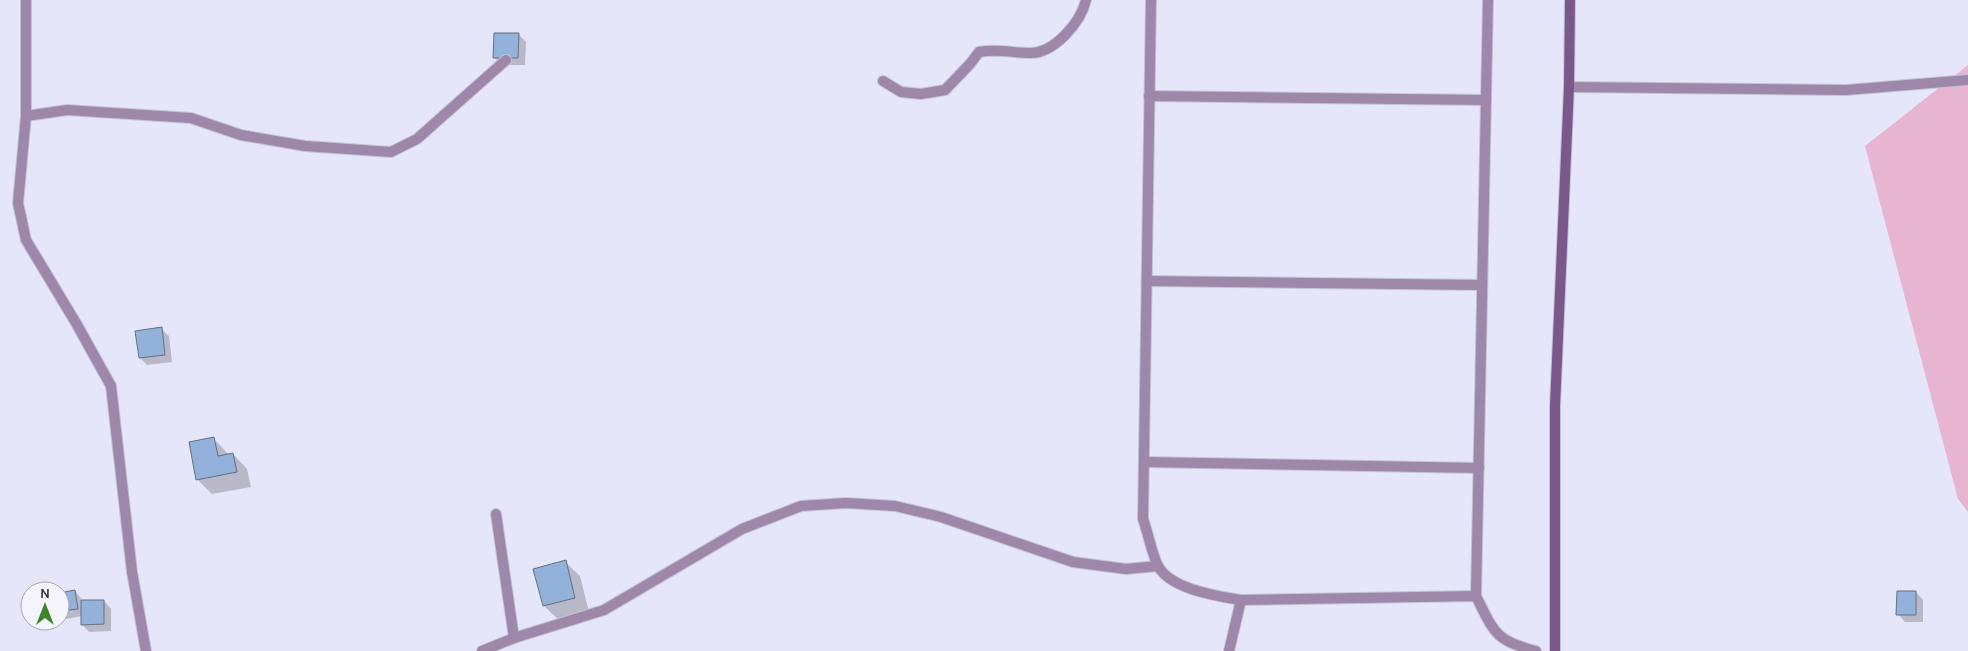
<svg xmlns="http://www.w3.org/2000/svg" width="1968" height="651" font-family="Karla,sans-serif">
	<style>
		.green { fill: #e7b5d1 }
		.shadow { fill: #0003 }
		.building { fill: #92b1db; stroke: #657080 }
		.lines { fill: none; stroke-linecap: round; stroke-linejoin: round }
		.lane-casing { stroke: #c3c3d5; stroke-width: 12 }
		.street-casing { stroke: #c3c3d5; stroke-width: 12 }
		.secondary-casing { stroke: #c3c3d5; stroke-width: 12 }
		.lane { stroke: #9f87aa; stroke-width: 10 }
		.street { stroke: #9f87aa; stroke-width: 10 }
		.secondary { stroke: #7b588b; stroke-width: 10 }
	</style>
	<rect width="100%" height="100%" fill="#e6e6fb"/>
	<!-- green -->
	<path class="green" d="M1968 65V512L1958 499 1865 146Z"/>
	<!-- shadow -->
	<g class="shadow">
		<path d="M518 34 526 42 525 65H502L494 57Z"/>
		<path d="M161 329 169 336 172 362 147 365 140 358Z"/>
		<path d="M214 439 229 455 233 454 247 469 251 487 212 494 197 479Z"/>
		<path d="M565 562 580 576 589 612 559 620 544 606 535 569Z"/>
		<path d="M75 591 83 601H104L111 609V631L89 632 82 624V616L60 620V594Z"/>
		<path d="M1916 592 1923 600V622H1905L1898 614Z"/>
	</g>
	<!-- building -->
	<g class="building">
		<path d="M494 33H519L518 58H493Z"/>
		<path d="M162 327 165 355 139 358 135 331Z"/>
		<path d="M214 437 218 456 233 453 237 472 196 480 189 442Z"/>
		<path d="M566 560 575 598 543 606 533 569Z"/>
		<path d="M75 590 78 609 60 611V593Z"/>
		<path d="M1897 591H1916V615H1896Z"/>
		<path d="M81 600H104V624L81 625Z"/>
	</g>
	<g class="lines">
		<defs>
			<g id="lane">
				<path d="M1149 96 1486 100"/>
				<path d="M1147 281 1482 285"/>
				<path d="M1144 462 1479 468"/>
				<path d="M1476 596 1488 0"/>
			</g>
			<g id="street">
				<path d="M26 0V116L18 203 26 240 76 323 111 386 132 572 146 651"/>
				<path d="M1151 0 1143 519C1148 533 1151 550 1157 564 1168 589 1217 596 1241 600L1476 596C1494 632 1495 641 1536 651"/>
				<path d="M883 81 901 92 921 94 945 90 970 64 979 52C1000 48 1010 53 1029 53 1054 54 1081 22 1086 0"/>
				<path d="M1569 87 1846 90 1968 80"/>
				<path d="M26 116 67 110 191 118 241 135 305 146 391 152 417 139 506 60"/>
				<path d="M496 514 514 638"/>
				<path d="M482 651 514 638 604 610 742 529 801 506 846 503 895 506 941 517 1073 562 1126 569 1158 566"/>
				<path d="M1229 651 1241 600"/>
			</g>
			<path id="secondary" d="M1555 651V406L1569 87 1570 0"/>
		</defs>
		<!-- lane casing -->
		<use href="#lane" class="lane-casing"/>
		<!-- street casing -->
		<use href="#street" class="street-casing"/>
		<!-- secondary casing -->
		<use href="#secondary" class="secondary-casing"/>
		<!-- lane -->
		<use href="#lane" class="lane"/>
		<!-- street -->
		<use href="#street" class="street"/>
		<!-- secondary -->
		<use href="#secondary" class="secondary"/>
	</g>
	<!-- north arrow -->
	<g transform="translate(45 606)"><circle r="24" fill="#f5f5fd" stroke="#a8a8b0"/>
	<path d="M0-4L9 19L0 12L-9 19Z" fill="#3d842a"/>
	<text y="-8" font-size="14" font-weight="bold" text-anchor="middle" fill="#35353d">N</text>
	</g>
</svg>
